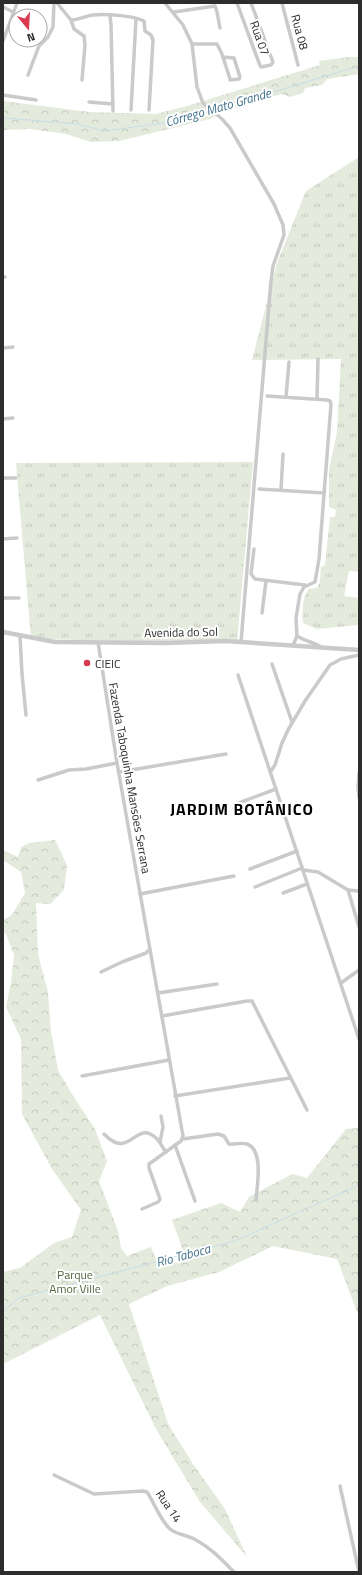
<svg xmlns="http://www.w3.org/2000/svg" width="362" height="1575" font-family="'Titillium Web',sans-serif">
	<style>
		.grass { fill: url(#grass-tufts) }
		.forest { fill: url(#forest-crowns) }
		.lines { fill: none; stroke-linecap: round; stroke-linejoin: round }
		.stream { stroke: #c9dee9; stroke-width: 1 }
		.minor { stroke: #cacaca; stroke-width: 3.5 }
		.tertiary { stroke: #cacaca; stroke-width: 4.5 }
		.poi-dot { fill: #da394f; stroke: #fff; stroke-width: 1.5 }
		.labels { text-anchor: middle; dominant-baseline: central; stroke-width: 4; stroke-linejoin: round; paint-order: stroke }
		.street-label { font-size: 12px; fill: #2d2d2d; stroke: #fff }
		.poi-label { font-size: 12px; fill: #2d2d2d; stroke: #fff; text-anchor: start }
		.park-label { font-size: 12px; fill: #53663e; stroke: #fff }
		.water-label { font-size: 13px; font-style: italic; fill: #40728a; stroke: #fff }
		.district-label { font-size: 16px; font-weight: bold; letter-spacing: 1px; fill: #000; stroke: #fff }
	</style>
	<defs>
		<pattern id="grass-tufts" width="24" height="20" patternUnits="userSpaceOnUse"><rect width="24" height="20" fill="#e4eadc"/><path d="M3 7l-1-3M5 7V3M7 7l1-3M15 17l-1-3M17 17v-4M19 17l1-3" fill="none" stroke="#c4c9bd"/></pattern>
		<pattern id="forest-crowns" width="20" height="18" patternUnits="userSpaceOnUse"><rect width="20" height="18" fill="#e4eadc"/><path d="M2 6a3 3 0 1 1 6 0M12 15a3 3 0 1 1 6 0" fill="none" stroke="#c4c9bd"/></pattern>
	</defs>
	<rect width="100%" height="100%" fill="#fff"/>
	<!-- grass -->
	<g class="grass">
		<path d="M359 157V572L349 571 344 596 359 598V625L317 629 303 623C302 612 302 597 309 589L317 588 320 582 321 567 325 565 330 517H335L336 510 329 507V470L337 432 341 359 252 360 277 263 306 191Z"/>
		<path d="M253 462 237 643 31 639 16 463Z"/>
	</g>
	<!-- forest -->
	<g class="forest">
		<path d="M349 57H359V74L327 79 322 85 305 88 303 93 290 97 282 94 266 98 229 109 210 119 119 141 91 142 66 134 30 129 3 130V101L89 112 156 114 187 106 320 65 319 61Z"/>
		<path d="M55 840 67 865 64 890 50 904 36 903 38 954 48 992 51 1032 58 1070 75 1099 95 1129 107 1161 99 1181 118 1231 121 1248 127 1256 151 1247 160 1268 186 1259 172 1220 221 1203 240 1212 249 1197 292 1174 307 1178 346 1129 359 1128V1317L337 1259 273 1246 219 1272 167 1286 129 1304 168 1424 193 1464 225 1509 247 1557 200 1502 156 1429 100 1315 3 1364V1272L20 1268 54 1243 72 1237 81 1210 52 1169 22 1114 21 1039 6 1007 11 983 14 955 6 934 3 932V920L12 915 25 893 21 872 3 860V850L18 857 21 847 29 843Z"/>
	</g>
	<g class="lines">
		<!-- stream -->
		<g class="stream">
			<path d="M214 110 359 66"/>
			<path d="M3 118 78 124 104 131 171 122 211 111"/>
			<path d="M3 1312 19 1298 235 1241 359 1185"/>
		</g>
		<!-- minor -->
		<g class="minor">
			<path d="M57 3 71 20C78 20 85 16 93 15 104 14 133 15 144 21L145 31 151 35 153 40 149 110"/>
			<path d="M165 3 183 25 192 44 197 87 203 103 222 119 230 128 274 204 283 225 284 235 273 266 271 281 241 642"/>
			<path d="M237 3 259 63 261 67 271 65 273 62 251 3"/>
			<path d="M282 3 298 65"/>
			<path d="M3 7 13 12"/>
			<path d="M174 12 215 6 217 12 220 28"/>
			<path d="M110 15 111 25 113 111"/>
			<path d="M71 20 74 29 84 36 85 45 82 80"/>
			<path d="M3 41 17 3"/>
			<path d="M192 44H217L222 54 230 79V80L239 79 240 77 234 58 223 57"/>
			<path d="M28 75 39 46 48 37 53 27 54 3"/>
			<path d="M3 95 36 100"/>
			<path d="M89 102 113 104"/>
			<path d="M131 110 136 19"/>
			<path d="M3 277H5"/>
			<path d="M3 348 13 347"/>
			<path d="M267 396 327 400 330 401 331 404 319 559 315 582 304 587 300 594 296 618 297 636 293 645"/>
			<path d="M286 397 289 362"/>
			<path d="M317 399 318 359"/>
			<path d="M3 419 13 418"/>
			<path d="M3 478H16"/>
			<path d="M259 489 324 493"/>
			<path d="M281 490 283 454"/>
			<path d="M3 539 17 538"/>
			<path d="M254 549 251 574 255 579 305 585"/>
			<path d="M3 598H19"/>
			<path d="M262 613 266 581"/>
			<path d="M20 636 22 674 26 715"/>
			<path d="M297 636C305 641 313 642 321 647"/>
			<path d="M98 642 117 763 183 1136 181 1141 149 1164V1168L160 1199 158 1202 142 1209"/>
			<path d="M272 664 292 722"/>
			<path d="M238 675 359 1039"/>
			<path d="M271 771 275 765 282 743 288 730 305 701 330 665 341 659 359 655"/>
			<path d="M119 772 226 754"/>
			<path d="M359 773 358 787 359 797"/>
			<path d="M38 780 69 770 86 769 117 763"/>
			<path d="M236 804 276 789"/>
			<path d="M250 869 297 851"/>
			<path d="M303 870 318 872 348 890 359 891"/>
			<path d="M255 887 302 868"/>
			<path d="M348 890 359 927"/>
			<path d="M283 893 307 884"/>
			<path d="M140 894 234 876"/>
			<path d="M101 972 122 962 146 953 150 949"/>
			<path d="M341 983 359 970"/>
			<path d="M158 993 217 984"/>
			<path d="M162 1016 247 1001H252L307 1110"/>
			<path d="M82 1076 169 1060"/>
			<path d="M175 1096 290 1078"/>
			<path d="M104 1134C130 1161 135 1120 155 1137 160 1141 162 1147 166 1152"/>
			<path d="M183 1139 218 1134 224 1136 229 1144C235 1145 241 1142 247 1144 264 1150 257 1186 256 1200"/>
			<path d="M160 1142 163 1127 161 1116"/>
			<path d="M175 1145 195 1201"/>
			<path d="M54 1475 94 1494 143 1491 147 1492C155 1504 160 1520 170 1529 177 1535 188 1535 196 1540 211 1548 222 1560 234 1572"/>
			<path d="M340 1486 359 1572"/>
		</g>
		<!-- tertiary -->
		<path class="tertiary" d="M3 632 55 642 166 643 226 641 359 650"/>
	</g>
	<!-- markers -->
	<circle class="poi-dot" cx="87" cy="663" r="4"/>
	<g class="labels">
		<!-- street labels -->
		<g class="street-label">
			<text transform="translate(300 32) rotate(75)">Rua 08</text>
			<text transform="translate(260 38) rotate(70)">Rua 07</text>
			<text transform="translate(181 632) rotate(-1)">Avenida do Sol</text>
			<text transform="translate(130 778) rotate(80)">Fazenda Taboquinha Mansões Serrana</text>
			<text transform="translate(169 1506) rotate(56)">Rua 14</text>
		</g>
		<!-- poi labels -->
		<g class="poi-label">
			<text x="95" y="663">CIEIC</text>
		</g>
		<!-- park labels -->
		<g class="park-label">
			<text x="75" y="1274">Parque<tspan x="75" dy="14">Amor Ville</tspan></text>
		</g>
		<!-- water labels -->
		<g class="water-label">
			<text transform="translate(218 107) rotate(-16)">Córrego Mato Grande</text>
			<text transform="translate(183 1255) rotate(-15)">Rio Taboca</text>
		</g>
		<!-- district labels -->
		<g class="district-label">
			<text x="242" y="809">JARDIM BOTÂNICO</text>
		</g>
	</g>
	<!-- border -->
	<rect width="362" height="1575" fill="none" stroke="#2d2d2d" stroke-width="8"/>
	<!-- north arrow -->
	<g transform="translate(28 28) rotate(162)"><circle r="19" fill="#ffffff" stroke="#ababab"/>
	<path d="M0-3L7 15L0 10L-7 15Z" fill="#da394f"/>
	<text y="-6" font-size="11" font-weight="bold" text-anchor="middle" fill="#2d2d2d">N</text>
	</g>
</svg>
